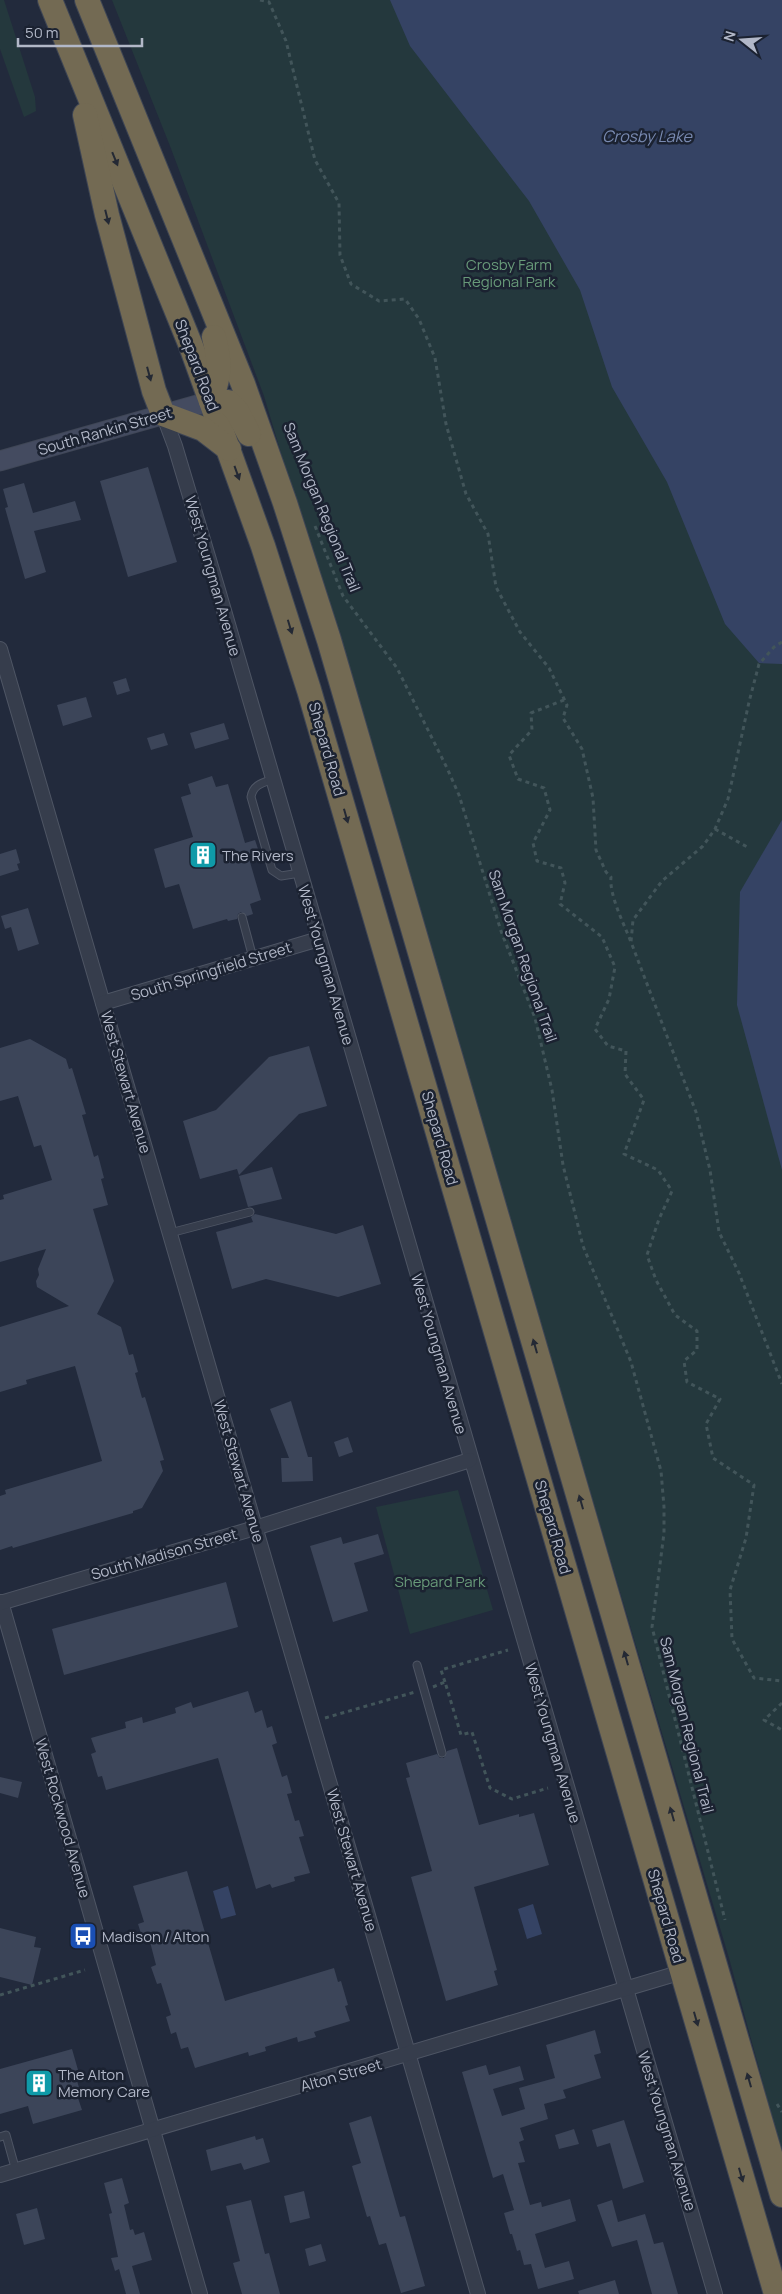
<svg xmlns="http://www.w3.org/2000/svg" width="782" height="2294" font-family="Manrope,sans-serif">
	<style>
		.green { fill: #24383d }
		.water { fill: #354364 }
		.building { fill: #3c4559 }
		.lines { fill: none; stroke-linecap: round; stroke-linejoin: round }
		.lane-casing { stroke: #4e5564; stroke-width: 9 }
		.street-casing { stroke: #4e5564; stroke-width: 16 }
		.secondary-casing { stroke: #3f4655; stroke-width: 21 }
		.highway-casing { stroke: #3e4554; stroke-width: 26 }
		.path { stroke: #42555a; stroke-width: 3; stroke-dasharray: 4 4; stroke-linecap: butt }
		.lane { stroke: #363d4c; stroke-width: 7 }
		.street { stroke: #363d4c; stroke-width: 14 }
		.secondary { stroke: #444b60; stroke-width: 19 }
		.highway { stroke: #736a53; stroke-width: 24 }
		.oneway { fill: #242934 }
		.labels { text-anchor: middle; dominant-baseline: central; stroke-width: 5; stroke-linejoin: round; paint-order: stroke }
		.park-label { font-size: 15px; fill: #689a79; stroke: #1b2231 }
		.street-label { font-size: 15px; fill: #b2b8c8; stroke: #1b2231 }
		.poi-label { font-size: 15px; fill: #b2b8c8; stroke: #1b2231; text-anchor: start }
		.water-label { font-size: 16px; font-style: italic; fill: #798ab1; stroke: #1b2231 }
	</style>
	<rect width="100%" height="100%" fill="#222a3c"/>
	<!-- green -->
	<g class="green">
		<path d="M0 0H4L35 97 36 111 24 117 0 49Z"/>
		<path d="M112 0H782V2153L729 1958 264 396 170 146Z"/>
		<path d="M458 1490 493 1610 410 1634 376 1507Z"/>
	</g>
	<!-- water -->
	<g class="water">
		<path d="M390 0H782V664L759 663 725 624 667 482 612 387 580 290 529 201 410 46Z"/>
		<path d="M782 820V1170L737 1005 740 892Z"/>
		<path d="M228 1886 236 1915 221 1919 213 1891Z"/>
		<path d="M533 1904 542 1934 527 1939 518 1909Z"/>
	</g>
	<!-- building -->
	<g class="building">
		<path d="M148 467 177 562 128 577 100 481Z"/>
		<path d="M24 483 33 513 75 501 81 520 34 531 46 572 25 579 5 508 8 507 3 489Z"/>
		<path d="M126 678 130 691 117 695 113 682Z"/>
		<path d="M86 697 92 717 63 726 57 705Z"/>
		<path d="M224 723 229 739 195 749 190 733Z"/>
		<path d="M164 733 168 745 151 750 147 738Z"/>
		<path d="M212 776 216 787 228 784 245 843 255 840 259 852 248 855 261 900 250 904 253 914 247 916 241 912 238 914 237 919 228 921 227 919 193 929 179 884 165 888 154 849 193 837 181 797 191 794 188 784Z"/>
		<path d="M16 849 20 863 17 864 19 870 0 876V854Z"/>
		<path d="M28 908 39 944 18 951 11 927 5 929 1 916Z"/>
		<path d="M30 1039 66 1059 69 1069 72 1068 86 1114 82 1115 94 1157 98 1155 104 1178 101 1179 108 1205 93 1209 114 1281 97 1314 121 1327 129 1355 133 1354 138 1372 135 1373 142 1398 145 1397 164 1460 160 1461 163 1471 142 1508 133 1511V1513L13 1548 12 1546 0 1550V1496L6 1494 5 1490 102 1461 75 1366 26 1380 27 1384 0 1392V1327L69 1306 37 1287 36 1281 39 1275 38 1269 46 1249 0 1262V1200L4 1199 3 1195 52 1180 41 1145 34 1147 18 1096 0 1101V1048Z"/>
		<path d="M309 1046 327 1106 299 1114 239 1175 237 1169 200 1179 183 1121 216 1110 269 1057Z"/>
		<path d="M272 1167 282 1199 248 1207 239 1176Z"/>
		<path d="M255 1214 336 1234 363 1225 381 1284 338 1297 266 1279 232 1289 216 1232 253 1222 251 1217Z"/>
		<path d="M291 1401 308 1457H312L313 1481 282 1482 281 1458H289L270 1409Z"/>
		<path d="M348 1437 353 1452 339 1457 334 1442Z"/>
		<path d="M378 1534 384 1554 354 1563 368 1611 333 1622 310 1546 341 1537 343 1544Z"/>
		<path d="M226 1582 238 1627 64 1675 52 1629Z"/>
		<path d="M248 1691 255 1713 262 1710 267 1728 272 1726 277 1743 272 1745 282 1777 287 1775 292 1793 287 1794 295 1821 299 1820 304 1836 299 1837 310 1873 294 1877 295 1881 272 1888 270 1884 256 1889 218 1758 106 1790 102 1776 98 1777 91 1754 96 1752 91 1738 126 1728 125 1722 142 1717 143 1723 176 1713 175 1708 191 1702 193 1708Z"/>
		<path d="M457 1748 479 1825 519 1814V1817L534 1813 549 1865 474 1887 497 1970 494 1971 498 1985 446 2001 411 1877 432 1871 406 1778 410 1777 406 1763 437 1754 440 1758H444L447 1751Z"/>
		<path d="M0 1777 22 1782 18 1798 0 1793Z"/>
		<path d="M187 1871 225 2001 334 1968 338 1982 341 1981 348 2005 345 2006 350 2021 314 2032 316 2037 298 2042 297 2037 265 2047 266 2051 249 2056 248 2052 195 2068 188 2047 181 2049 176 2032 171 2034 166 2017 171 2015 161 1983 157 1984 151 1967 156 1965 149 1938 143 1940 138 1924 144 1922 133 1886Z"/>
		<path d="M0 1928 36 1937 34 1947 41 1948 32 1985 0 1977Z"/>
		<path d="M595 2030 601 2053 594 2055 601 2078 563 2090 566 2098 544 2104 548 2119 520 2128 524 2140 519 2142 525 2162 518 2163 530 2205 541 2202 542 2207 570 2199 576 2221 535 2234 545 2268 569 2261 574 2279 538 2289 531 2264 524 2265 520 2250 517 2251 512 2234H510L504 2213 514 2210 503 2174 493 2178 462 2072 486 2065 489 2075 520 2066 524 2080 493 2089 502 2116 525 2109 519 2088 555 2078 546 2045Z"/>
		<path d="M72 2049 78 2070 74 2071 81 2094 77 2095 82 2110 33 2124 28 2106 0 2114V2069Z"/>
		<path d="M371 2116 400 2217 405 2216 425 2286 401 2293 386 2243 379 2245 370 2216 367 2217 352 2166 361 2163 349 2123Z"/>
		<path d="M624 2120 644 2182 623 2189 610 2143 597 2147 592 2130Z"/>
		<path d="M574 2129 579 2144 559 2149 555 2135Z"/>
		<path d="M255 2136 256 2140 263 2138 270 2162 244 2170 241 2163 211 2171 206 2150Z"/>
		<path d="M122 2178 129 2203 124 2205 130 2230 133 2229 135 2235 144 2232 152 2260 132 2266 140 2294H126L119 2269 115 2271 111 2258 118 2257 109 2214 112 2213 104 2183Z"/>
		<path d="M304 2191 310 2218 290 2223 284 2196Z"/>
		<path d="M251 2200 265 2254 269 2253 280 2294H242L233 2263 240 2261 226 2206Z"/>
		<path d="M612 2200 618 2222 645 2214 654 2244 663 2242 678 2294H652L637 2240 612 2247 597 2205Z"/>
		<path d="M37 2208 45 2239 24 2245 16 2214Z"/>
		<path d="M321 2244 326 2261 309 2266 305 2249Z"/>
		<path d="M615 2280 619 2294H579L578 2291Z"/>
	</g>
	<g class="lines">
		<defs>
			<g id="lane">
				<path d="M273 779C262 783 253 785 251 797L272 870 281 876 300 873"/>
				<path d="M242 917 253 958"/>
				<path d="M170 1233 250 1212"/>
				<path d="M417 1665 442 1753"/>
				<path d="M0 2137 6 2135 16 2171"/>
			</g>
			<g id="street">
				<path d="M163 414 175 446 218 590 715 2294"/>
				<path d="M0 649 478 2294"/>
				<path d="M103 1003 319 939"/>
				<path d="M1 1602 200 2294"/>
				<path d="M0 1603 255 1528 470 1460"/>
				<path d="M0 2175 682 1972"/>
			</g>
			<path id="secondary" d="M0 461 211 401"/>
			<g id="highway">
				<path d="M50 0 191 346 263 546 309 690 776 2294"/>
				<path d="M87 0 243 384 285 503 329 640 782 2195"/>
				<path d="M85 115 107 215 154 391 163 414 203 429 229 449"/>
				<path d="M214 337C221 366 220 373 211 401L228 402 237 411 249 434"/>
			</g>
		</defs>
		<!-- lane casing -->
		<use href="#lane" class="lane-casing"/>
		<!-- street casing -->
		<use href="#street" class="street-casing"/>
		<!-- secondary casing -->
		<use href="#secondary" class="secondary-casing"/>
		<!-- highway casing -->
		<use href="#highway" class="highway-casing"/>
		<!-- path -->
		<g class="path">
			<path d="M260 0 269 2 286 41 315 160 339 203 340 255 351 284 379 301 405 299 419 319 435 358 446 424 466 494 488 534 496 587 520 632 549 668 567 705 563 718 582 749 593 798 596 850 606 872 611 877C609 895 624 924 631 942"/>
			<path d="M315 526 343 596 397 668 447 768 459 795 501 931 535 1018 552 1090 563 1165 583 1246 631 1362 661 1471 664 1507V1533L652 1627 725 1920"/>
			<path d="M782 642 774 647 759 664 749 702 728 799 715 829 703 846 662 881 633 920 631 942 696 1112 710 1170 719 1232 739 1273 782 1384"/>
			<path d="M564 700 531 713 532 730 509 755 518 779 544 788 550 810 533 843 537 861 561 868 565 883 560 904 602 937 615 967 609 999 595 1029 608 1046 626 1051 625 1074 644 1100 624 1154 658 1170 672 1191 659 1219 647 1255 656 1280 675 1315 697 1331V1350L684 1361 687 1382 720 1399 706 1424 713 1458 754 1485 746 1538 730 1590 732 1639 754 1678 782 1681"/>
			<path d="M715 829 749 848"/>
			<path d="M445 1682 441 1670 508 1650"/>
			<path d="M433 1687 445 1682 461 1735 472 1732 490 1788 512 1799 548 1788"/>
			<path d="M782 1703 764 1720 782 1730"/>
			<path d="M325 1718 415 1692"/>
			<path d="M0 1995 85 1970"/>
			<path d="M777 2104 782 2112"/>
		</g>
		<!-- lane -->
		<use href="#lane" class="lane"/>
		<!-- street -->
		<use href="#street" class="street"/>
		<!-- secondary -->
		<use href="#secondary" class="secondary"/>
		<!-- highway -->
		<use href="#highway" class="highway"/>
	</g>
	<!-- one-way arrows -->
	<defs><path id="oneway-solid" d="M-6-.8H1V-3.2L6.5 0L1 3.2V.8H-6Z" transform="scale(1.25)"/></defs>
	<g class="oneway">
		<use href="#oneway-solid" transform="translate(115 159) rotate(68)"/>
		<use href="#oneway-solid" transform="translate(107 217) rotate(76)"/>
		<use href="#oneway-solid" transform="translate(149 374) rotate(75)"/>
		<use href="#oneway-solid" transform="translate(237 473) rotate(70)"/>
		<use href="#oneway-solid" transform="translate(290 627) rotate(73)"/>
		<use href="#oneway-solid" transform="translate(346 816) rotate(74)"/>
		<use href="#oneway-solid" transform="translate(535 1346) rotate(-106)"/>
		<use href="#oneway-solid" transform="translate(581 1502) rotate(-106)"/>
		<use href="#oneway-solid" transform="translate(626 1658) rotate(-106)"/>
		<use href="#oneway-solid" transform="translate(672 1814) rotate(-106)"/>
		<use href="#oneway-solid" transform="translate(696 2019) rotate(74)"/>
		<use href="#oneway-solid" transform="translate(749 2080) rotate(-106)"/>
		<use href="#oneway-solid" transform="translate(741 2175) rotate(74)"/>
	</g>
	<!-- icons -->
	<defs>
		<symbol id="building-square" viewBox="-11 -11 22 22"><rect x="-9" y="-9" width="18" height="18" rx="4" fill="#0f9aa8" stroke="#1b2231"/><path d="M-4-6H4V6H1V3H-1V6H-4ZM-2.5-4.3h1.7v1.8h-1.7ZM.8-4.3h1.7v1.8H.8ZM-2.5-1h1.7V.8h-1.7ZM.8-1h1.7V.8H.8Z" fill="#fff"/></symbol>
		<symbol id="bus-square" viewBox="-11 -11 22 22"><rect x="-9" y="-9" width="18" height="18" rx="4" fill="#1a4fb4" stroke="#1b2231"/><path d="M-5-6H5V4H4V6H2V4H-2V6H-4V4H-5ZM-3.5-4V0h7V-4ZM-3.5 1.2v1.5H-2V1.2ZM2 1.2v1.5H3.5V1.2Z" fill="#fff"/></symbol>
	</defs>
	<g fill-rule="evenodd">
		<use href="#building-square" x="187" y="839" width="32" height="32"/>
		<use href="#bus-square" x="67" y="1920" width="32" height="32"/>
		<use href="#building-square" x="23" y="2067" width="32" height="32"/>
	</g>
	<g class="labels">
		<!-- park labels -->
		<g class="park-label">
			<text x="509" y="264">Crosby Farm<tspan x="509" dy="17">Regional Park</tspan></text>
			<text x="440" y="1581">Shepard Park</text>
		</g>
		<!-- street labels -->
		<g class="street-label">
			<text transform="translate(197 365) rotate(69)">Shepard Road</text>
			<text transform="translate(105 431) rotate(-16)">South Rankin Street</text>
			<text transform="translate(322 507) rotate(68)">Sam Morgan Regional Trail</text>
			<text transform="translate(213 576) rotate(74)">West Youngman Avenue</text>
			<text transform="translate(327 749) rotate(74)">Shepard Road</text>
			<text transform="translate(523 956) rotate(71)">Sam Morgan Regional Trail</text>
			<text transform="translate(326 965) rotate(74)">West Youngman Avenue</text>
			<text transform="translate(211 971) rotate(-17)">South Springfield Street</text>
			<text transform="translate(126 1082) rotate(74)">West Stewart Avenue</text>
			<text transform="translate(440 1138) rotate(74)">Shepard Road</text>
			<text transform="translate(439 1354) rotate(74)">West Youngman Avenue</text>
			<text transform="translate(239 1471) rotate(74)">West Stewart Avenue</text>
			<text transform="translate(553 1527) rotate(74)">Shepard Road</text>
			<text transform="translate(164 1554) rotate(-16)">South Madison Street</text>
			<text transform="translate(687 1725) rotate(76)">Sam Morgan Regional Trail</text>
			<text transform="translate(553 1743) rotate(74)">West Youngman Avenue</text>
			<text transform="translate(63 1818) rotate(74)">West Rockwood Avenue</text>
			<text transform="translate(352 1860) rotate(74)">West Stewart Avenue</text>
			<text transform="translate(666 1916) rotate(74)">Shepard Road</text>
			<text transform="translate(341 2075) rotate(-16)">Alton Street</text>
			<text transform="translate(667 2131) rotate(73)">West Youngman Avenue</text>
		</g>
		<!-- poi labels -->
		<g class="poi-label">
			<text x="222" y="855">The Rivers</text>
			<text x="102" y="1936">Madison / Alton</text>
			<text x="58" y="2074">The Alton<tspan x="58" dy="17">Memory Care</tspan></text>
		</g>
		<!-- water labels -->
		<g class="water-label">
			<text x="647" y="136">Crosby Lake</text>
		</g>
	</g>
	<!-- north arrow -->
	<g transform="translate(742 40) rotate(287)" stroke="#1b2231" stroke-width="4" paint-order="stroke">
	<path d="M0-4L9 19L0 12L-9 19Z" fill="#b2b8c8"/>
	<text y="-8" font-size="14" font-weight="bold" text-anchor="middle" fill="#b2b8c8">N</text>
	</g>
	<!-- scale -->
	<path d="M18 38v8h124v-8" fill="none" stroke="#b2b8c8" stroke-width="2.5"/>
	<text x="25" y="38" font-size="15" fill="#b2b8c8" stroke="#1b2231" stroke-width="4" paint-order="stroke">50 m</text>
</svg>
